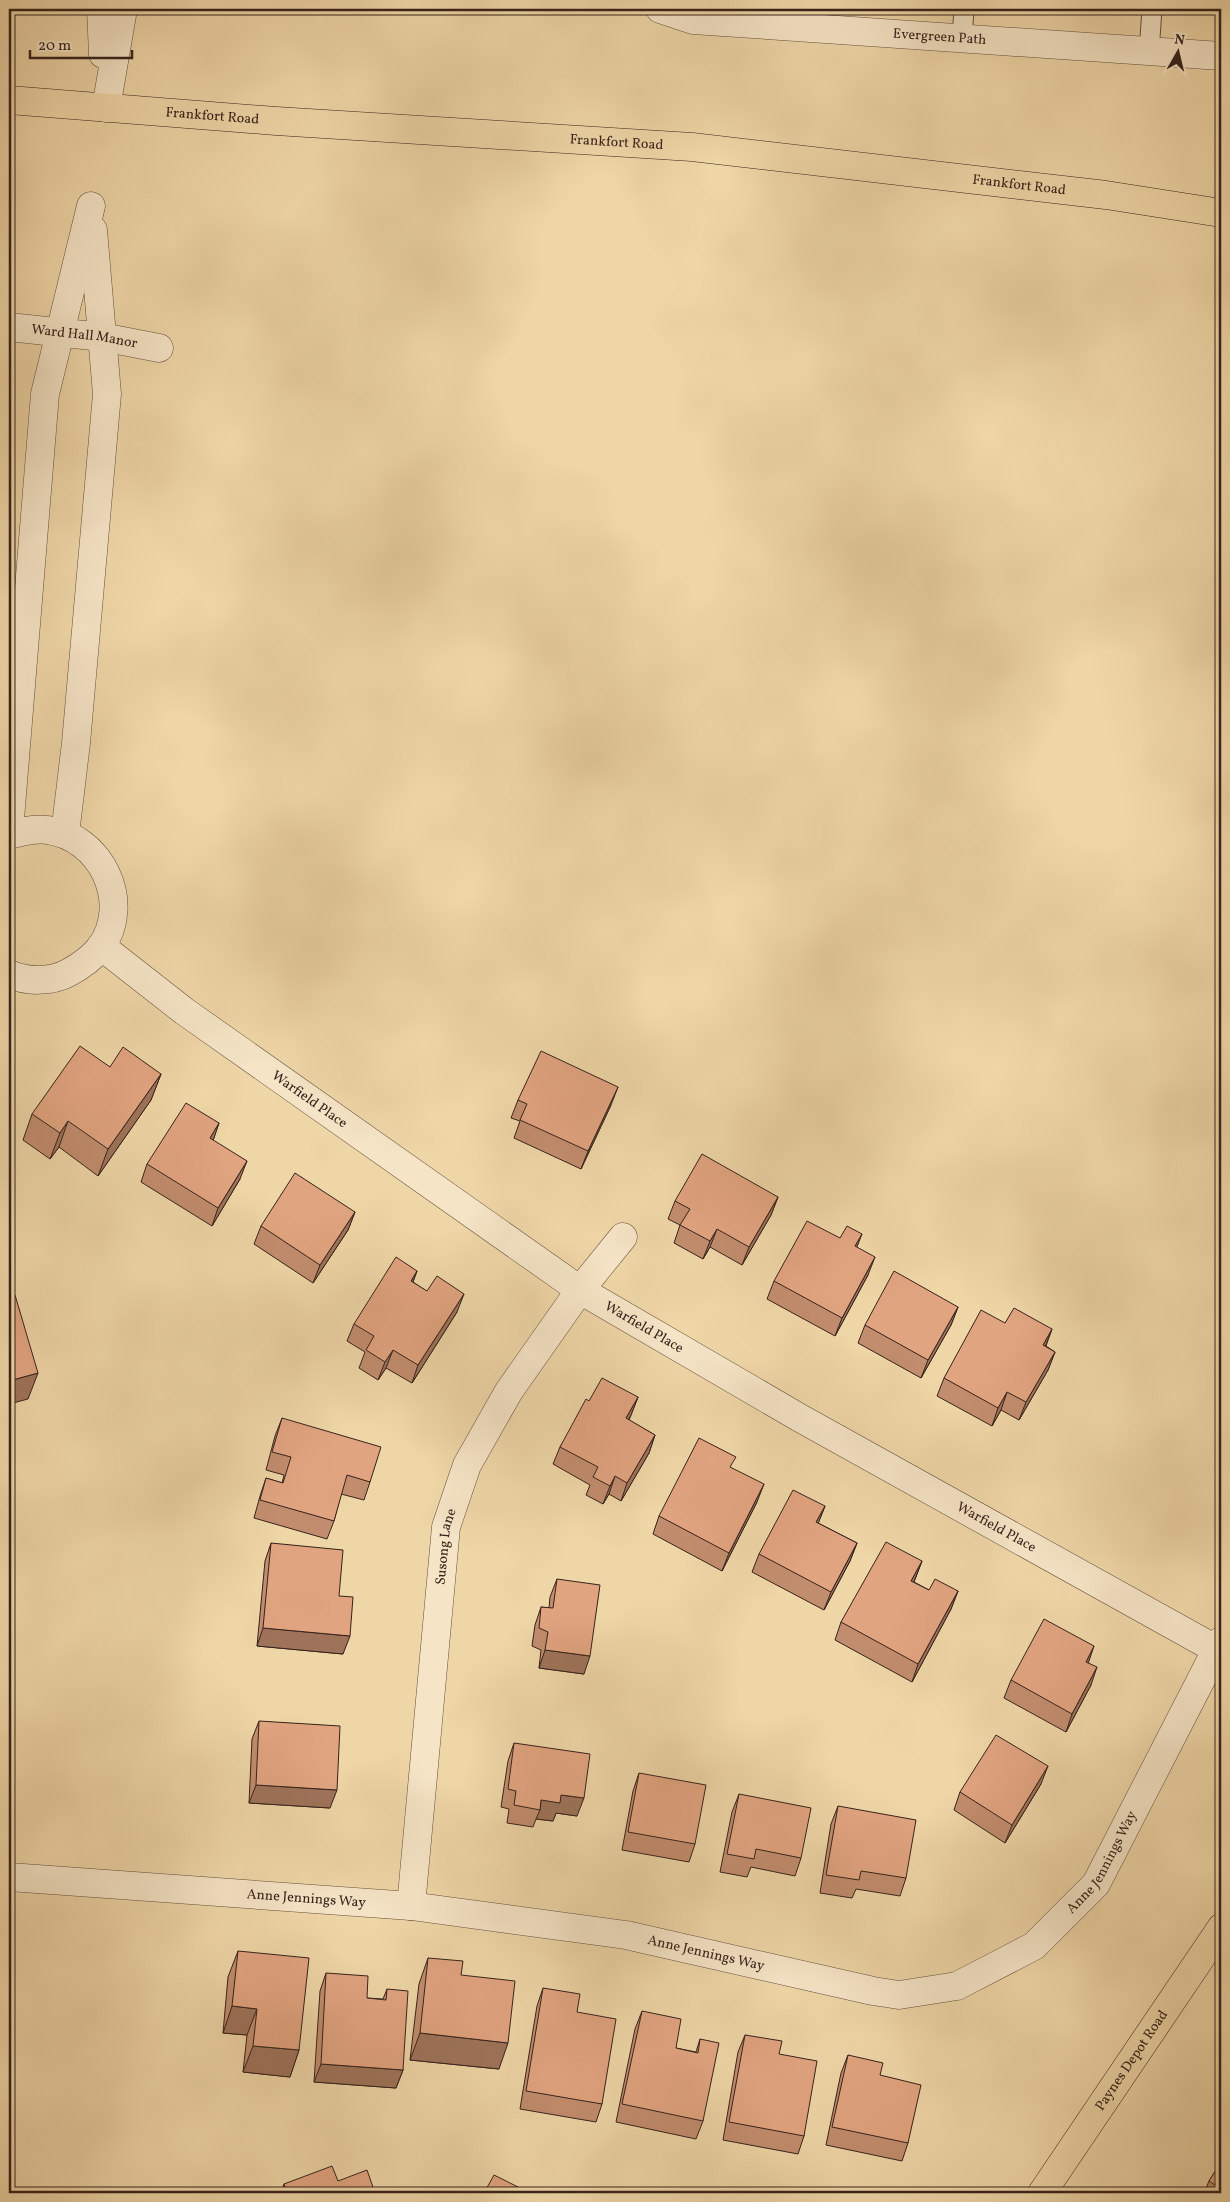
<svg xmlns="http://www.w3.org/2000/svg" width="1230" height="2202" font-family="Vollkorn,serif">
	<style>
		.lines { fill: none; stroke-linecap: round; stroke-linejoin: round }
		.lane-casing { stroke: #644f3e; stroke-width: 21 }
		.street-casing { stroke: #644f3e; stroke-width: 29 }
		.primary-casing { stroke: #36221b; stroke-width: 29 }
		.lane { stroke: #f5e4c6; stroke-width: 19 }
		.street { stroke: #f5e4c6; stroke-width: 28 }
		.primary { stroke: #efd6a7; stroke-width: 28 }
		.wall { fill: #c28d6e; stroke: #36221b }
		.shaded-wall { fill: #9e735a; stroke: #36221b }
		.building { fill: #e1a480; stroke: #36221b }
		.labels { text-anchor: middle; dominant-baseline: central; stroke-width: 4; stroke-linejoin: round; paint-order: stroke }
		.street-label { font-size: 14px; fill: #36221b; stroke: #f5e4c6 }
	</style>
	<rect width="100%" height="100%" fill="#efd6a7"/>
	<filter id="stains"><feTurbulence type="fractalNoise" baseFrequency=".004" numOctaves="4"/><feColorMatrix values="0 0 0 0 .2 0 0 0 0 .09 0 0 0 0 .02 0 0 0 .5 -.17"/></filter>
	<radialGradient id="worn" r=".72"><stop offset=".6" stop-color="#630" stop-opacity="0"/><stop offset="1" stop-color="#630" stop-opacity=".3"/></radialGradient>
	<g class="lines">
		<defs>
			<g id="lane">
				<path d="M776 26 778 9"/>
				<path d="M962 38 964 9"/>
				<path d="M1149 52 1152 9"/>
			</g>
			<g id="street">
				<path d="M101 9 103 54"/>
				<path id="s1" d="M660 9 693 20 1221 56"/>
				<path d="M106 108 123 9"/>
				<path id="s2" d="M9 327 102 337 159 348"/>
				<path d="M9 831 45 394 91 206"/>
				<path d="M65 834 76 743 107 394 93 230"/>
				<path d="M9 835C21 832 34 828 47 830 100 836 133 901 101 947 92 958 81 966 68 973 51 982 27 982 9 974"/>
				<path id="s3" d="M101 946 184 1011 580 1290 800 1418 1221 1652"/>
				<path id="s4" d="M9 1877 411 1906 626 1935 873 1991 899 1995 957 1986 1034 1946 1096 1884 1221 1641"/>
				<path id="s5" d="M411 1906 446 1527 467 1465 509 1391 580 1290 623 1237"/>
			</g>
			<g id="primary">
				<path id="s6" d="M9 100 276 121 692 147 1106 195 1221 213"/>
				<path id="s7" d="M1042 2193 1221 1928"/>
			</g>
		</defs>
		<!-- lane casing -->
		<use href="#lane" class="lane-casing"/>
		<!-- street casing -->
		<use href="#street" class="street-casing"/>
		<!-- primary casing -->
		<use href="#primary" class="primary-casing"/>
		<!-- lane -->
		<use href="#lane" class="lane"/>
		<!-- street -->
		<use href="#street" class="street"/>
		<!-- primary -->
		<use href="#primary" class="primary"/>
	</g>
	<!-- wall -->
	<g class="wall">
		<path d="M110 1067 161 1074 151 1100 98 1176 59 1147 50 1159 23 1140 32 1114Z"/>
		<path d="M518 1100 611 1105 581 1169 514 1138 520 1121 511 1118Z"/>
		<path d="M219 1123 213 1140 240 1179 212 1226 141 1182 147 1164Z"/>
		<path d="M778 1197 771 1215 742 1265 710 1247 703 1259 674 1243 680 1225 668 1219 675 1201Z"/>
		<path d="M355 1212 348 1230 313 1283 254 1244 261 1226Z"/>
		<path d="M857 1247 868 1275 835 1336 767 1299 774 1281Z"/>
		<path d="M417 1271 413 1282 457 1312 412 1383 386 1368 378 1380 359 1368 365 1352 347 1341 354 1324Z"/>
		<path d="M958 1307 951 1325 921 1378 858 1343 865 1325Z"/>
		<path d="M1005 1323 1052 1329 1046 1346 1055 1352 1048 1370 1019 1420 1001 1410 992 1426 937 1396 944 1378Z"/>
		<path d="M638 1397 631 1415 629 1420 655 1435 649 1453 621 1501 609 1494 603 1504 586 1495 590 1485 553 1464 560 1447 589 1401Z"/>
		<path d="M282 1418 370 1482 364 1500 341 1494 334 1521 327 1539 254 1518 260 1496 266 1478 282 1483 284 1475 266 1470 275 1436Z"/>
		<path d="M732 1468 757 1502 722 1571 653 1534 659 1516Z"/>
		<path d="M825 1506 818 1523 857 1543 850 1561 824 1610 752 1572 759 1554Z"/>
		<path d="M271 1543 339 1596 343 1654 257 1646 265 1561Z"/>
		<path d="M922 1561 914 1582 929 1590 958 1591 951 1609 912 1682 835 1640 841 1622Z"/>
		<path d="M557 1579 584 1674 539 1668 541 1650 532 1646 535 1625 541 1607 549 1608 550 1597Z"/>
		<path d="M1088 1663 1091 1685 1066 1732 1004 1698 1011 1680Z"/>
		<path d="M259 1721 330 1808 249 1803 252 1739Z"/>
		<path d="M514 1743 577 1816 556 1813 553 1821 536 1819 533 1827 507 1823 509 1809 501 1807 508 1761Z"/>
		<path d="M639 1773 695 1844 689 1862 622 1850 633 1791Z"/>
		<path d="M1041 1784 1005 1843 954 1810 960 1792Z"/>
		<path d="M739 1794 801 1858 795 1876 751 1867 747 1877 720 1872 732 1812Z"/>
		<path d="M838 1806 906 1878 900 1896 856 1889 852 1898 820 1893 831 1824Z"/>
		<path d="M238 1951 299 2050 290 2077 243 2072 247 2035 223 2033 228 1977Z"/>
		<path d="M428 1958 461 1975 499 2069 410 2060 419 1984Z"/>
		<path d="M326 1973 367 1998 383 1999 387 1989 403 2070 396 2088 314 2082 320 1991Z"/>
		<path d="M543 1988 577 2012 602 2104 596 2122 520 2109 537 2006Z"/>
		<path d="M642 2011 676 2048 696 2052 700 2039 703 2121 696 2139 616 2122 635 2029Z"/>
		<path d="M745 2035 779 2054 804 2136 798 2154 723 2140 738 2052Z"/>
		<path d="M848 2055 880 2075 908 2143 902 2161 826 2145 841 2073Z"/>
		<path d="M1221 2162V2193H1204L1209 2181Z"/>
		<path d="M338 2181 375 2193H281L284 2184Z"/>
	</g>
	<!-- shaded-wall -->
	<g class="shaded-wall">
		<path d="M161 1074 151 1100 98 1176 108 1149Z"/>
		<path d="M618 1087 611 1105 581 1169 588 1151Z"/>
		<path d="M68 1121 59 1147 50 1159 60 1133Z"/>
		<path d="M219 1123 213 1141 210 1138Z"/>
		<path d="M247 1161 240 1179 212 1226 218 1208Z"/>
		<path d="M778 1197 771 1215 742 1265 749 1247Z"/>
		<path d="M355 1212 348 1230 313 1283 320 1265Z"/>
		<path d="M717 1229 710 1247 703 1259 710 1241Z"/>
		<path d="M862 1234 855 1252V1246Z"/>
		<path d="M875 1257 868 1275 835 1336 842 1318Z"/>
		<path d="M417 1271 410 1289 411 1281Z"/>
		<path d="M464 1294 457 1312 412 1383 418 1365Z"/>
		<path d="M958 1307 951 1325 921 1378 928 1360Z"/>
		<path d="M1052 1329 1045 1347 1043 1345Z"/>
		<path d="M393 1350 386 1368 378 1380 385 1362Z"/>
		<path d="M1055 1352 1048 1370 1019 1420 1026 1402Z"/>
		<path d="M38 1373 28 1399 9 1404V1381Z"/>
		<path d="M1007 1392 1001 1410 992 1426 998 1408Z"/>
		<path d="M638 1397 631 1415 620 1436 626 1418Z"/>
		<path d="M655 1435 649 1453 621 1501 627 1483Z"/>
		<path d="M615 1476 609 1494 603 1504 610 1486Z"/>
		<path d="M764 1484 757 1502 722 1571 729 1553Z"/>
		<path d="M825 1506 818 1524 816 1522Z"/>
		<path d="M857 1543 850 1561 824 1610 831 1592Z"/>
		<path d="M922 1561 915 1579 905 1599 911 1581Z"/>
		<path d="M958 1591 951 1609 912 1682 918 1664Z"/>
		<path d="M263 1628 350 1636 343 1654 257 1646Z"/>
		<path d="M1094 1646 1088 1664 1086 1662Z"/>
		<path d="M545 1650 590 1656 584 1674 539 1668Z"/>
		<path d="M1097 1667 1091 1685 1066 1732 1072 1714Z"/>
		<path d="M1048 1766 1041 1784 1005 1843 1012 1825Z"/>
		<path d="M256 1785 337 1790 330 1808 249 1803Z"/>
		<path d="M561 1795 584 1798 577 1816 556 1813 553 1821 536 1819 540 1810 541 1800Z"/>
		<path d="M232 2006 257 2009 247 2035 223 2033Z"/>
		<path d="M420 2033 508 2043 499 2069 410 2060Z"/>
		<path d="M253 2046 299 2050 290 2077 243 2072Z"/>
		<path d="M321 2064 403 2070 396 2088 314 2082Z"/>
	</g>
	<!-- building -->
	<g class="building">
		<path d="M80 1046 110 1067 123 1047 161 1074 108 1149 68 1121 60 1133 32 1114Z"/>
		<path d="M541 1051 618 1087 588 1151 520 1120 527 1104 518 1100Z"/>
		<path d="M186 1103 219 1123 210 1138 247 1161 218 1208 147 1164Z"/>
		<path d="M702 1154 778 1197 749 1247 717 1229 710 1241 680 1225 690 1209 675 1201Z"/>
		<path d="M295 1173 355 1212 320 1265 261 1226Z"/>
		<path d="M807 1221 840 1238 847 1226 862 1234 855 1246 875 1257 842 1318 774 1281Z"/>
		<path d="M396 1257 417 1271 411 1281 427 1291 437 1276 464 1294 418 1365 393 1350 385 1362 366 1350 374 1336 354 1324Z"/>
		<path d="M894 1271 958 1307 928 1360 865 1325Z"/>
		<path d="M15 1295 38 1373 9 1381V1297Z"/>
		<path d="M1014 1308 1052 1329 1043 1345 1055 1352 1026 1402 1007 1392 998 1408 944 1378 981 1310 1005 1323Z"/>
		<path d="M602 1378 638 1397 626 1418 655 1435 627 1483 615 1476 610 1486 593 1477 598 1467 560 1447 586 1399 589 1401Z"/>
		<path d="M282 1418 381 1447 370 1482 347 1475 334 1521 260 1500 266 1478 283 1483 291 1457 272 1452Z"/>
		<path d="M699 1438 736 1457 730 1467 764 1484 729 1553 659 1516Z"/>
		<path d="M793 1490 825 1506 816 1522 857 1543 831 1592 759 1554Z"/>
		<path d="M886 1542 922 1561 911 1581 929 1590 935 1579 958 1591 918 1664 841 1622Z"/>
		<path d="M271 1543 343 1550 339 1596 353 1597 350 1636 263 1628Z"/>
		<path d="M557 1579 600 1585 590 1656 545 1650 548 1632 539 1628 541 1607 553 1608Z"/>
		<path d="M1044 1619 1094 1646 1086 1662 1097 1667 1072 1714 1011 1680Z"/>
		<path d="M259 1721 340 1726 337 1790 256 1785Z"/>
		<path d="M996 1735 1048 1766 1012 1825 960 1792Z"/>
		<path d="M514 1743 590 1754 584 1798 561 1795 560 1803 541 1800 540 1810 514 1805 516 1791 508 1789Z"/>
		<path d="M639 1773 706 1785 695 1844 628 1832Z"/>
		<path d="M739 1794 811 1808 801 1858 756 1849 754 1859 727 1854Z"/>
		<path d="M838 1806 916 1820 906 1878 861 1871 859 1880 826 1875Z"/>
		<path d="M238 1951 309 1958 299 2050 253 2046 257 2009 232 2006Z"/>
		<path d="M428 1958 463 1961 461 1975 515 1981 508 2043 420 2033Z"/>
		<path d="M326 1973 368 1976 367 1998 386 2000 387 1989 408 1991 403 2070 321 2064Z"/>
		<path d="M543 1988 580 1994 577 2012 616 2019 602 2104 526 2091Z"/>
		<path d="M642 2011 681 2019 676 2048 698 2053 700 2039 719 2043 703 2121 622 2104Z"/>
		<path d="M745 2035 782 2041 779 2054 817 2061 804 2136 729 2122Z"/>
		<path d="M848 2055 883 2063 880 2075 921 2085 908 2143 832 2127Z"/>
		<path d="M1221 2162V2189L1209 2181Z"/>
		<path d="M332 2166 338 2181 367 2170 375 2193H287L284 2184Z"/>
		<path d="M494 2175 530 2193H484Z"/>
	</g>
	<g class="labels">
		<!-- street labels -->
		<g class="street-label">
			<text stroke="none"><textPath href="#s1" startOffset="282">Evergreen Path</textPath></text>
			<text stroke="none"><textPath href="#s6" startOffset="204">Frankfort Road</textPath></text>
			<text stroke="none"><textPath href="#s6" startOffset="609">Frankfort Road</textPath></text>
			<text stroke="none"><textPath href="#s6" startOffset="1014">Frankfort Road</textPath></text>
			<text stroke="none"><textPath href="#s2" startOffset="76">Ward Hall Manor</textPath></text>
			<text stroke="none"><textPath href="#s3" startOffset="259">Warfield Place</textPath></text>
			<text stroke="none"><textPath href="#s3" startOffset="664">Warfield Place</textPath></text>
			<text stroke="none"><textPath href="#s3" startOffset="1069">Warfield Place</textPath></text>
			<text stroke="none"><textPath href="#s5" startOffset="361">Susong Lane</textPath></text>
			<text stroke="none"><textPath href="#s4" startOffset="1154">Anne Jennings Way</textPath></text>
			<text stroke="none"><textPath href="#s4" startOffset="298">Anne Jennings Way</textPath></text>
			<text stroke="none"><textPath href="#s4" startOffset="702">Anne Jennings Way</textPath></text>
			<text stroke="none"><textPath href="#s7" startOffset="160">Paynes Depot Road</textPath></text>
		</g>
	</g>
	<!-- margin -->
	<rect width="1230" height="2202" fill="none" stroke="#efd6a7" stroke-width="30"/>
	<rect x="10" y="10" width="1210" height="2182" fill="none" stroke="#36221b" stroke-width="2.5"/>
	<rect x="15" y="15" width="1200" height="2172" fill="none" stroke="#36221b"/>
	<!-- north arrow -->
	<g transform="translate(1178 52) rotate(8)" stroke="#f5e4c6" stroke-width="4" paint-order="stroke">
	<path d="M0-4L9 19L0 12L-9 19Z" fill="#36221b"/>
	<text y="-8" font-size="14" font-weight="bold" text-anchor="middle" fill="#36221b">N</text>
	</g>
	<!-- scale -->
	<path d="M30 50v8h102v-8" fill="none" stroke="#36221b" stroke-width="2.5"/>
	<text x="38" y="50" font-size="15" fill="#36221b" stroke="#f5e4c6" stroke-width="4" paint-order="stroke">20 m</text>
	<rect width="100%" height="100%" filter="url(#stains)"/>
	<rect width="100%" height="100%" fill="url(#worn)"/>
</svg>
